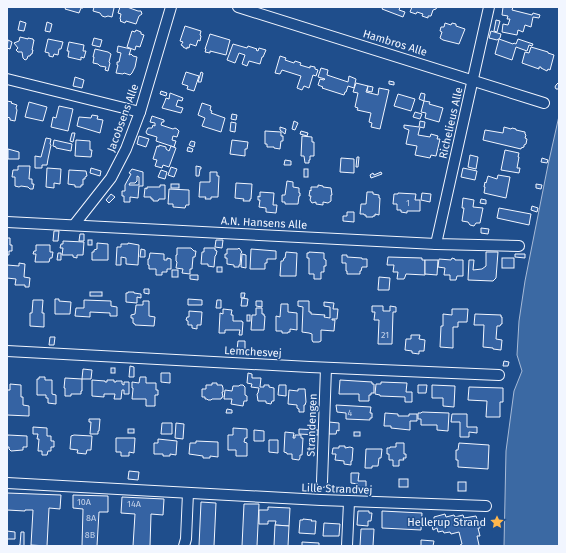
<svg xmlns="http://www.w3.org/2000/svg" width="566" height="553" font-family="'Fira Sans',sans-serif">
	<style>
		.water { fill: #3b69a3; stroke: #a8bbd7 }
		.building { fill: #3563a3; stroke: #f2f6ff; fill-rule: evenodd }
		.lines { fill: none; stroke-linecap: round; stroke-linejoin: round }
		.minor-casing { stroke: #f2f6ff; stroke-width: 12 }
		.minor { stroke: #1f4e8c; stroke-width: 10 }
		.labels { text-anchor: middle; dominant-baseline: central; stroke-width: 3; stroke-linejoin: round; paint-order: stroke }
		.number-label { font-size: 9px; fill: #c3d1e8 }
		.street-label { font-size: 11px; fill: #f2f6ff; stroke: #1f4e8c }
		.poi-label { font-size: 11px; fill: #f2f6ff; stroke: #1f4e8c; text-anchor: end }
	</style>
	<rect width="100%" height="100%" fill="#1f4e8c"/>
	<!-- water -->
	<path class="water" d="M559 116V546H504L506 451 514 391 522 371 517 355 519 321 525 281 548 165Z"/>
	<!-- building -->
	<g class="building">
		<path d="M66 7H83V8H81L79 13 65 9Z"/>
		<path d="M94 7H112L114 8 112 17 108 16 105 17 102 16 100 13 93 11Z"/>
		<path d="M120 7H127L138 11H141L142 14 139 16 136 24 126 21 125 23 120 21 121 20 120 19 121 14 118 13Z"/>
		<path d="M383 7H400L399 10 405 12 403 17 382 9Z"/>
		<path d="M412 7H437L436 9 433 10 431 16H428V18L422 16 423 14 417 12 416 14 410 12Z"/>
		<path d="M503 7H513L512 10 532 15 533 13 540 15 539 18 533 17 531 27 525 25 523 32 518 30 517 35 502 32 503 24 508 25 510 19H507L508 16 502 15Z"/>
		<path d="M496 20 500 21 497 32 494 31Z"/>
		<path d="M20 21 26 23 24 31 18 30Z"/>
		<path d="M47 22 52 24 50 32 45 31Z"/>
		<path d="M445 23 451 25 452 23 456 24V26L465 29 459 44 443 40 440 38 442 32 440 31 441 27H444Z"/>
		<path d="M185 26 201 31 200 35 201 36 200 41 198 40 196 46 190 44 189 48 187 47V49L183 47V46L181 45 183 42 180 41Z"/>
		<path d="M136 30 141 32V34L144 35 140 47 136 46 135 50 127 47 132 31 135 32Z"/>
		<path d="M491 31 501 34 500 38 497 40 489 38Z"/>
		<path d="M210 34 230 40 226 55 210 51V53L205 52 206 49H205Z"/>
		<path d="M20 37 28 39V38L33 39V40H34L32 50H33L32 54H31L30 56H28L27 59 25 60 23 58 22 52H18L16 50 18 48 14 43 19 41Z"/>
		<path d="M94 38 102 40 100 47 92 45Z"/>
		<path d="M48 39 63 42 61 49H59L58 55 54 54 53 57 49 56V53L45 52Z"/>
		<path d="M499 39 513 44 514 43 516 44 518 39 533 44 532 46 529 45 527 51 516 47 512 60 495 54Z"/>
		<path d="M8 40 12 42 10 49 7 48Z"/>
		<path d="M69 42 84 45 83 51H86L84 58 81 57V60L68 57 69 51H67Z"/>
		<path d="M233 44 247 48 248 46 257 49 256 50 258 51 259 48 266 50 263 57H262L260 64 249 61 247 66 242 64 245 55 239 53 235 63 227 60Z"/>
		<path d="M118 46 131 49 129 55 131 54 133 56 137 57 135 67 132 73 130 75 124 73 123 74 116 73 118 65H117V62H119L121 53 117 52Z"/>
		<path d="M531 47 548 52V53L554 55 550 70 548 69 547 71 541 68V67H539V69L522 63 525 52 529 53Z"/>
		<path d="M95 49 108 52 111 54 109 62 110 63 108 71 105 70 106 67 100 66 98 64 93 63 94 57H93Z"/>
		<path d="M280 56 286 58 285 60 294 63 295 61 301 63 300 65 310 68V66L315 67V69L318 70 316 76 313 75 309 88 304 86 302 90 297 88 301 76 282 70 280 74 275 73Z"/>
		<path d="M321 68 328 70 327 75 348 82 349 76 356 79 354 88 348 86 346 92H345L344 95 322 88 323 87 318 85 320 79 324 80 325 79 318 77Z"/>
		<path d="M186 72 199 76 194 91 187 89 188 86 182 84Z"/>
		<path d="M201 72 203 73 201 82H198Z"/>
		<path d="M75 77 84 80 82 88 73 86Z"/>
		<path d="M389 81 394 82V85L389 84Z"/>
		<path d="M356 83 368 86 366 92 378 95 379 88 389 90 380 129 371 127 372 123 369 122 371 113 357 110 358 108 355 107 358 93 353 92Z"/>
		<path d="M558 83 559 84V89H556L555 87 556 85Z"/>
		<path d="M368 86 373 87 372 92 367 91Z"/>
		<path d="M161 91 167 93 166 96 160 94Z"/>
		<path d="M170 93 183 98 182 101 178 100 176 106 183 108 181 113 162 108 165 101 166 98 169 99Z"/>
		<path d="M421 93 425 94 424 101 419 99Z"/>
		<path d="M398 94 415 99 411 111 394 106Z"/>
		<path d="M7 101 12 102 11 103 17 105 16 108 17 110 15 121 10 120V118L7 117Z"/>
		<path d="M424 101 430 102 429 104 443 108 439 122 425 118 426 113 421 112Z"/>
		<path d="M29 102 47 107 43 121 25 117Z"/>
		<path d="M202 103 211 106 210 110 212 111 211 113 225 118 221 132 202 126 205 118 198 115Z"/>
		<path d="M59 106 73 109 68 131 51 127 53 117 56 118Z"/>
		<path d="M415 112 422 114 420 119 413 117Z"/>
		<path d="M232 114 237 115 236 120 231 119Z"/>
		<path d="M92 115 98 116 97 119 103 120 100 133 77 126 79 117 91 118Z"/>
		<path d="M152 116 164 120V122H162L161 125 173 129 175 128 177 129 179 131 177 137 173 136 172 140 176 141 174 147 156 141 157 137 147 134 146 132 148 128H152L153 125 155 126V123L150 122Z"/>
		<path d="M294 121 298 123 295 130 292 129Z"/>
		<path d="M420 121 425 122 424 128 420 127 418 135 430 137 431 134 438 136 437 139H440L436 156 431 155 430 158 415 155 417 146 406 144 409 130 404 128V125L419 127Z"/>
		<path d="M231 122 236 123 235 132 230 131Z"/>
		<path d="M280 127 286 129 285 134 280 130Z"/>
		<path d="M504 127 511 129 512 128 516 129V130L525 132V134L526 135 525 138 527 139 526 144 524 145V147L521 148V149L483 140 485 130 503 133Z"/>
		<path d="M265 131 281 132V136H283V141H281L280 149 274 148V147H267V144H265Z"/>
		<path d="M301 131 308 133 307 136 300 134Z"/>
		<path d="M72 133H75L73 142 70 141Z"/>
		<path d="M139 136 149 139 146 147 137 144Z"/>
		<path d="M302 136 312 137V142H314V156H310V160H309V163H305L304 156H301Z"/>
		<path d="M46 138 51 139 50 144 51 145 48 159 47 165H42V168H35V156L41 157Z"/>
		<path d="M54 140 72 144 71 151 56 148V147L53 146Z"/>
		<path d="M76 140 90 141V150H92L91 157 75 156Z"/>
		<path d="M232 140 248 142 247 149H245V156L230 154Z"/>
		<path d="M191 141 195 142 194 147 189 145Z"/>
		<path d="M159 145 166 147V149L169 151 171 146 176 148 169 167 163 165 162 168 155 166 157 160 153 159 157 146 159 147Z"/>
		<path d="M188 147 193 149 192 152 187 151Z"/>
		<path d="M8 149 19 152V159H8Z"/>
		<path d="M505 150 519 153 518 157H519L517 168H520L519 173 501 170Z"/>
		<path d="M470 155 478 157 476 169 468 167Z"/>
		<path d="M357 157H359L358 167H356Z"/>
		<path d="M341 158 354 159V173L340 172Z"/>
		<path d="M542 158 548 160 547 163 541 162Z"/>
		<path d="M285 160 291 161V165H284Z"/>
		<path d="M18 166H30L29 179H32V184H34L33 189H30L28 187 21 186 19 187 15 186V177H12L13 170H18Z"/>
		<path d="M196 166 201 167V169H200L199 176H196Z"/>
		<path d="M171 167 177 169 174 177 168 175Z"/>
		<path d="M47 168 61 169 60 184 54 183V188L46 187Z"/>
		<path d="M91 168 101 171 100 176 90 173Z"/>
		<path d="M463 168 477 171 475 180 461 177Z"/>
		<path d="M132 169 143 172V186H139L138 198 130 197V202H124V196H122V191H125V185L131 174 129 173ZM137 176 139 177V185H129L130 183H135L137 181Z"/>
		<rect x="304" y="169" width="4" height="8"/>
		<path d="M69 170 86 171 87 176 85 177V179H83V185H81V187H75V185L68 184Z"/>
		<path d="M161 170 167 172 165 179 158 177Z"/>
		<path d="M210 172H217V176H219L218 197H211V199H205L206 197H199L200 182H210Z"/>
		<path d="M381 172 382 174 371 178 370 175 373 173 374 175Z"/>
		<path d="M498 175 510 177 506 198 484 193 485 187H484L485 182 486 183 488 176 497 179Z"/>
		<path d="M287 181 293 182V187L299 188V193H300V196H299L298 204H285V202H282V195H285Z"/>
		<path d="M236 183 252 184 251 199H250V201H243L244 199 235 198Z"/>
		<rect x="171" y="184" width="8" height="4"/>
		<path d="M536 184 542 185 541 189 536 188Z"/>
		<path d="M160 185H165V199H159L158 201H153V199H151V197H144L145 188 147 189V187H160Z"/>
		<path d="M318 185 323 186V187L331 188 332 195H331V201L328 203 323 202V205L316 204V202L312 203 310 200 311 196H309L310 190 311 191V187H318Z"/>
		<path d="M169 189 189 190V205H186L185 208 173 207V204H168Z"/>
		<path d="M260 192 274 193 273 205H277L276 213 266 212V208L259 207 260 200H258V196L260 197Z"/>
		<path d="M367 192H373V194L379 195V198H380L379 215 375 214V216H373V217H366V215H364V214H360L361 204H366Z"/>
		<path d="M398 193 416 194 415 200H420V211H407V213L401 212V210H397V204H393L394 194H398Z"/>
		<path d="M422 193 431 194 430 202 421 200Z"/>
		<path d="M111 194 115 197 109 203 106 200Z"/>
		<path d="M463 198 474 200 473 207 483 208 480 223H476L474 226 470 225 468 222 462 221 464 208H462Z"/>
		<path d="M481 199 486 200V204L480 203Z"/>
		<path d="M532 206 538 208 537 212 531 210Z"/>
		<path d="M499 208 531 214 529 225 497 218Z"/>
		<path d="M347 212H354V222L343 221V216H347Z"/>
		<path d="M481 228 489 229 488 234 481 233Z"/>
		<path d="M54 231H59L58 241H53Z"/>
		<path d="M80 234H84V241H79Z"/>
		<path d="M7 238H10V245H12V251H9V255H7Z"/>
		<rect x="88" y="240" width="4" height="5"/>
		<path d="M216 240H223L222 248 215 247Z"/>
		<path d="M63 241 84 242 83 255H77V258L73 257V255H62L63 248H60L61 244H63Z"/>
		<path d="M97 243 108 244V260H92V252H94V250L97 249Z"/>
		<path d="M128 243 139 245 138 265 126 264V258L121 257V265H116L117 247H121V244H128Z"/>
		<path d="M36 245H50V252H53L52 258H50L49 262H35L36 254H33L34 251H36Z"/>
		<path d="M177 248H191L194 251H196L195 257H193L192 269H190V274L182 273 183 269 176 268 177 262 176 261V255H177Z"/>
		<path d="M204 248H215V250L217 251 216 255 215 256 214 267 208 266V264H201L202 252H204Z"/>
		<path d="M239 248 242 252 241 253 240 265H239V267H234V265L227 264V258H225V254H227V249H238Z"/>
		<path d="M141 249 145 250V257H140Z"/>
		<path d="M251 249 276 251V259H267V263H265V269H250Z"/>
		<path d="M286 252 297 253 296 276H280L281 261H283L284 258H285Z"/>
		<path d="M309 252 324 253V259L326 260V266H324V272H321V279H314V274H309V258H307V253H309Z"/>
		<path d="M486 252H498L496 278 493 281 468 280 469 260H474L473 270 482 269 486 266Z"/>
		<path d="M58 253H61V260H57Z"/>
		<path d="M150 253 164 254V260H167V258L171 259V269H167V272H162V275H156V269H149V265H148V259H149Z"/>
		<path d="M242 254 246 255V268L241 267Z"/>
		<path d="M515 254H525V258L515 257Z"/>
		<path d="M342 255H347V257L362 258V259H367V267H362L361 271H360V274H347V271H346V263H342Z"/>
		<path d="M388 257 422 258V260H425V275L406 274 405 277 404 279H397L398 272H393L394 265H387Z"/>
		<path d="M452 258 455 259V260H463V276H457L456 280H450V275H444L445 268 438 267 439 259 451 260Z"/>
		<rect x="502" y="258" width="12" height="10"/>
		<path d="M425 260H438L437 275 425 274Z"/>
		<path d="M19 263 25 264 24 277 30 278 29 287H25V285H15L16 279 7 278V265L19 266Z"/>
		<rect x="217" y="267" width="5" height="5"/>
		<rect x="172" y="270" width="6" height="7"/>
		<path d="M190 275H198V280L190 279Z"/>
		<path d="M379 277 390 278 389 290H378Z"/>
		<path d="M144 289H149V294L144 293Z"/>
		<rect x="90" y="292" width="12" height="4"/>
		<path d="M128 292H134V293L141 294V298L137 297V303L126 302V293H128Z"/>
		<path d="M241 293H245L244 298H241Z"/>
		<path d="M242 298 248 299 247 306H241Z"/>
		<path d="M55 299H59V301L71 302 70 314H55Z"/>
		<path d="M188 299 202 300V305H188Z"/>
		<path d="M33 300H43L42 313H44V327L30 326V313H32Z"/>
		<path d="M84 300 111 301V306L117 307V316H110V313L90 312V317L75 316 76 308H84Z"/>
		<path d="M217 300H221V308H216Z"/>
		<path d="M143 301H149V316L155 317 154 326 135 325V324L133 323V318H131V315L135 314 136 305H143Z"/>
		<path d="M256 301H262V307L256 306Z"/>
		<path d="M298 301H309V312H311V314L325 315 324 317 330 318V307L324 306V302L334 303 333 309H338L337 319H332V320H335L334 331 321 330V341L319 342H313L312 340V334L309 333 302 332 303 307 298 306Z"/>
		<path d="M281 304H288V312L297 313V330L290 329V332H288V333H282V331H276V316L280 317Z"/>
		<path d="M372 306H383V311H390V306L396 307V312H393L392 344H378L379 320H374L375 312H372Z"/>
		<path d="M256 308H262V314H264V316H265L264 330H251L252 315H256Z"/>
		<path d="M223 309 232 310 231 315H233V321H242V322H243L242 335H239L240 330H225V333H219L220 313 223 314Z"/>
		<path d="M452 309H468L467 322H458V327H453V348L440 347 441 326H443V314L452 315Z"/>
		<path d="M189 311 202 312 201 325H197V329L192 328V325H188V321L186 320 187 317H189Z"/>
		<path d="M475 314 501 315V317H502V324H501L500 326H497L496 339 502 340 501 350 493 349V348L483 347 484 325H474Z"/>
		<rect x="247" y="315" width="3" height="6"/>
		<path d="M411 335H420L419 339 425 340 424 351H419V354L412 353V351L405 350 406 339H411Z"/>
		<path d="M50 337H55L54 345H49Z"/>
		<path d="M238 341H245V350H237Z"/>
		<path d="M504 361 509 362 508 366H503Z"/>
		<path d="M130 366 134 367V377H129Z"/>
		<rect x="111" y="368" width="4" height="5"/>
		<path d="M83 369 92 370 91 379H82Z"/>
		<path d="M161 373H170V383L161 382Z"/>
		<path d="M248 373 252 374V378H261L260 387H264V385H269V387L274 388V401H272L271 404 266 403V401H258L257 394 258 393 259 388 251 387 252 384 247 383Z"/>
		<path d="M39 377H45V380H52V394L56 395V404L48 403V398H46V395H37V379H39Z"/>
		<path d="M140 377H146V383H156V390H158V395H155V406H146V399H132L133 389V388H132V382L139 383Z"/>
		<path d="M65 378 82 379V391H81V394H71V396H65V388H64Z"/>
		<path d="M92 380 105 381V382H107V380H114V382H116V381H122V384L124 385V382H129V394H124V390H122L121 399H114L115 394H104V397L92 396Z"/>
		<path d="M340 380 372 382V384H374V393H371V395H369V401H359V394H339Z"/>
		<path d="M381 382 407 383 406 392H412V402H405V397L380 396V395L375 394 376 384H381Z"/>
		<path d="M212 383H217V385H222L223 388V392H222L223 397H222L221 399H212L211 400H208L207 399H205V397H202V389H206V385H212Z"/>
		<path d="M10 384 21 385V397H23V405L29 406V416L7 415V387V390H10Z"/>
		<path d="M240 385H243L245 387V395L247 396V401H244L243 406 231 404 232 399H224L225 390 232 391 233 386H239Z"/>
		<path d="M279 385H286V396L278 395Z"/>
		<path d="M418 385H427L426 393H418Z"/>
		<path d="M432 385 455 386 454 407 443 406V398H432Z"/>
		<path d="M469 387 503 388V402H500V417H486L487 401 468 400Z"/>
		<path d="M298 389H305L306 402 305 405H304V412H299V409L297 408V405L288 404 289 390 298 391Z"/>
		<path d="M336 405 371 407 370 413H372V418H370V420L346 419V413L337 412Z"/>
		<path d="M227 409 232 410V413H226Z"/>
		<path d="M422 412 449 413 448 431 437 430V425H421V419H418V413H421Z"/>
		<path d="M385 413 398 414V416H409V414H417V421H410V430L391 428V426H384Z"/>
		<path d="M452 414H467V427H477V433L469 432V437H460V422H451Z"/>
		<path d="M89 419H100L99 431H98V434H90L91 422H89Z"/>
		<path d="M329 422 339 423V431L337 430 336 434H329Z"/>
		<path d="M162 423H172V434H161Z"/>
		<path d="M176 423 184 424 183 439 175 438Z"/>
		<path d="M33 427 47 428V436H51V441H54V447H51V451H48L47 455H42V451H38L39 439H37L38 434H33Z"/>
		<path d="M233 428 247 429V438H245L244 442 247 443V456H236V450H228V435H233Z"/>
		<rect x="128" y="429" width="6" height="4"/>
		<path d="M299 429 318 430V435L299 434Z"/>
		<path d="M254 430 264 431V441H254Z"/>
		<path d="M285 432 294 433 293 438H295V435H301V438H303L302 455H300V458L299 460 292 459V454H287V453L284 452Z"/>
		<rect x="354" y="432" width="6" height="4"/>
		<path d="M8 435 27 436V447H23V450L11 451 9 449V447H7V437Z"/>
		<path d="M74 435 92 436 91 450H87L86 454 77 453 78 450 70 449 71 436Z"/>
		<path d="M116 438H135L134 453 129 452V456H121V452H116Z"/>
		<path d="M158 439 177 441 176 455 170 454V456H163V454H154V443H158Z"/>
		<path d="M269 440H278V453L269 452Z"/>
		<path d="M196 441 218 442V457L210 456V458H203V456L189 454 190 443H196Z"/>
		<path d="M396 443H404V454H406V458H403L404 460H399V466H393V460H389V454H387V448H390V447H396Z"/>
		<path d="M459 443 489 445 488 469 458 467V460H456V450H458Z"/>
		<path d="M339 446H345V448L350 447 353 448 352 461H351V465L344 464V461L335 460 336 454H332L333 448H339Z"/>
		<path d="M366 449H382L381 458H379L378 466H372V468H365Z"/>
		<path d="M129 471 139 472 138 480 128 479Z"/>
		<path d="M351 473H359L358 481H366V488H358V484L351 483Z"/>
		<rect x="399" y="479" width="9" height="8"/>
		<rect x="458" y="482" width="8" height="9"/>
		<path d="M7 493 61 495 60 509 49 508 47 546 31 545 33 510H25V511L7 510Z"/>
		<path d="M73 495 108 496V512H99L97 546H82L83 509 73 508Z"/>
		<path d="M122 497 164 499 163 515 151 514 150 546H133L135 514 121 513Z"/>
		<path d="M201 502 216 503 214 546H199Z"/>
		<path d="M244 504H259L257 546H242Z"/>
		<path d="M268 507 290 508 289 526 275 525 276 521H268V524H259V510H268Z"/>
		<path d="M358 511H369V513H372L371 521H368V526L357 525Z"/>
		<path d="M382 511 422 513 421 530 382 528Z"/>
		<path d="M445 514 446 517 454 515 455 517 463 515 464 518 476 516 480 528H478L480 536H477L479 545 477 546H460V545L462 544 459 532 451 534 450 532 444 533 443 531 438 532 437 528 433 530 431 521 434 520V517Z"/>
		<path d="M303 519 312 520 311 521H316L315 534 299 533 300 520H303Z"/>
		<path d="M324 523 340 524 339 536H323Z"/>
		<path d="M275 525 289 526 288 546H274Z"/>
		<path d="M361 529H374L373 546H360Z"/>
		<path d="M7 531 15 532V539H7Z"/>
		<path d="M21 532H24V546H19V545H20Z"/>
		<path d="M421 540 434 541 433 546H421Z"/>
		<path d="M302 542 319 543V546H302Z"/>
	</g>
	<g class="lines">
		<defs>
			<g id="minor">
				<path d="M238 7 544 103"/>
				<path d="M7 79 140 112"/>
				<path d="M7 222 436 244 519 246"/>
				<path d="M74 225 111 178 126 149 140 112 171 7"/>
				<path d="M436 244 489 7"/>
				<path d="M7 351 310 367 499 375"/>
				<path d="M322 482 326 368"/>
				<path d="M7 483 321 500 486 506"/>
				<path d="M184 546 186 539 188 493"/>
				<path d="M347 546 349 502"/>
			</g>
		</defs>
		<!-- minor casing -->
		<use href="#minor" class="minor-casing"/>
		<!-- minor -->
		<use href="#minor" class="minor"/>
	</g>
	<!-- icons -->
	<defs>
		<symbol id="sight-bare" viewBox="-9 -9 18 18"><path d="M0-6L1.8-2.2L6-1.7L2.9 1.2L3.7 5.4L0 3.3L-3.7 5.4L-2.9 1.2L-6-1.7L-1.8-2.2Z" fill="#ffb74d" stroke="#1f4e8c" stroke-width="2.5" paint-order="stroke"/></symbol>
	</defs>
	<g fill-rule="evenodd">
		<use href="#sight-bare" x="487" y="512" width="20" height="20"/>
	</g>
	<g class="labels">
		<!-- number labels -->
		<g class="number-label">
			<text x="408" y="203">1</text>
			<text x="385" y="335">21</text>
			<text x="350" y="413">4</text>
			<text x="84" y="502">10A</text>
			<text x="134" y="504">14A</text>
			<text x="91" y="518">8A</text>
			<text x="90" y="535">8B</text>
		</g>
		<!-- street labels -->
		<g class="street-label">
			<text transform="translate(395 43) rotate(17)">Hambros Alle</text>
			<text transform="translate(123 118) rotate(-70)">Jacobsens Alle</text>
			<text transform="translate(451 123) rotate(-77)">Richelieus Alle</text>
			<text transform="translate(264 223) rotate(3)">A.N. Hansens Alle</text>
			<text transform="translate(253 352) rotate(3)">Lemchesvej</text>
			<text transform="translate(312 425) rotate(-88)">Strandengen</text>
			<text transform="translate(337 489) rotate(2)">Lille Strandvej</text>
		</g>
		<!-- poi labels -->
		<g class="poi-label">
			<text x="486" y="522">Hellerup Strand</text>
		</g>
	</g>
	<!-- border -->
	<rect width="566" height="553" fill="none" stroke="#f2f6ff" stroke-width="16"/>
</svg>
